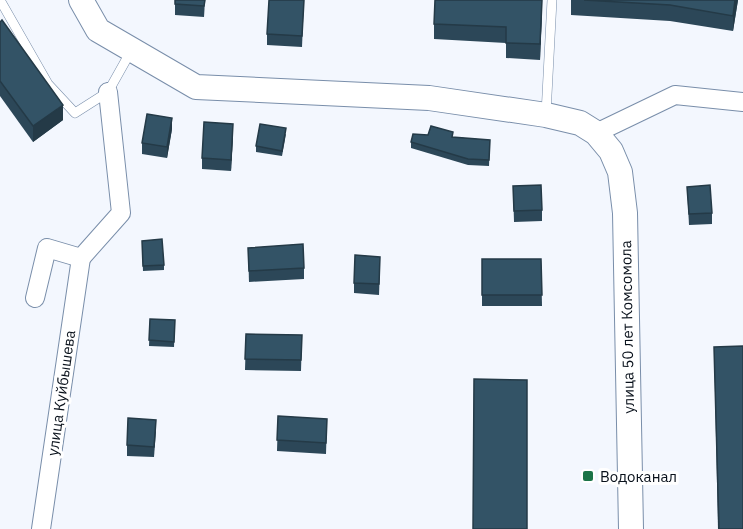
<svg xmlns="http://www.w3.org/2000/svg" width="743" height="529" font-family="'IBM Plex Sans',sans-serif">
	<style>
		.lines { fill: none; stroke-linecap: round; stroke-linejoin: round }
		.service-casing { stroke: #798eaa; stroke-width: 10 }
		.minor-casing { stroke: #798eaa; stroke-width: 20 }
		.tertiary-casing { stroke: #798eaa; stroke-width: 26 }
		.service { stroke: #fff; stroke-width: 9 }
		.minor { stroke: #fff; stroke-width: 18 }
		.tertiary { stroke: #fff; stroke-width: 24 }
		.wall { fill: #2c4758 }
		.shaded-wall { fill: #243a47 }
		.building { fill: #335366; stroke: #243a47; stroke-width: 1.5 }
		.poi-dot { fill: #1b7347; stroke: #fff; stroke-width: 2 }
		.labels { text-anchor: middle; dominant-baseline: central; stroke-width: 6; stroke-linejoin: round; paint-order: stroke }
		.street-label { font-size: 15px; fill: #09111b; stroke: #fff }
		.poi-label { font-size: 15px; fill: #09111b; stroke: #fff; text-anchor: start }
	</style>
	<rect width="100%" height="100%" fill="#f3f7fe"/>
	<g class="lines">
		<defs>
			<g id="service">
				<path d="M0 0 48 84 75 113 108 92 131 51"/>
				<path d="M546 114 552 0"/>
			</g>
			<g id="minor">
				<path d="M596 133 675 95 743 102"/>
				<path d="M35 298 47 248 81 258 121 213 108 92"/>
				<path d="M41 529 81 258"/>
			</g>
			<path id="tertiary" d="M81 0 98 30 196 87 429 98 546 115 580 123 596 133 611 151 620 172 625 213 631 529"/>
		</defs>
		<!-- service casing -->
		<use href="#service" class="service-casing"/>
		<!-- minor casing -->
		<use href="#minor" class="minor-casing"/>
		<!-- tertiary casing -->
		<use href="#tertiary" class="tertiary-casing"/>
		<!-- service -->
		<use href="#service" class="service"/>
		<!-- minor -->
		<use href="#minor" class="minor"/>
		<!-- tertiary -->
		<use href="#tertiary" class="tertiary"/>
	</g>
	<!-- wall -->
	<g class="wall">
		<path d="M175 0H205L204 17 175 15Z"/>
		<path d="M304 0 302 47 267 45V34Z"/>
		<path d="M571 0H738L733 31 670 21 571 15Z"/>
		<path d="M542 10 540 60 506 58V43L434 39V24Z"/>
		<path d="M0 22 63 120 33 142 0 96Z"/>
		<path d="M172 129 167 158 142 154V143Z"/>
		<path d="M286 134 282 156 256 152V146Z"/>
		<path d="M233 135 231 171 202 169V158Z"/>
		<path d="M453 137 490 140 489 166 468 165 411 148V142Z"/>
		<path d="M513 186 542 210V221L514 222Z"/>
		<path d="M687 187 712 213V224L689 225Z"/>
		<path d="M142 246 164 265V270L143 271Z"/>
		<path d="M248 248 304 268V279L249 282Z"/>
		<path d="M482 259H541L542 306H482Z"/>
		<path d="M380 268 379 295 354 293V283Z"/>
		<path d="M150 319 175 320 174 347 149 346Z"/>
		<path d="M246 334 302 335 301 371 245 370Z"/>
		<path d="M714 347 743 529H718Z"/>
		<path d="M278 416 327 419 326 454 277 451Z"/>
		<path d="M156 431 154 457 127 456V445Z"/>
	</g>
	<!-- shaded-wall -->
	<g class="shaded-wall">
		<path d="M542 0V10L540 60V44Z"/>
		<path d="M735 0H738L733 31V16Z"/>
		<path d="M63 105V120L33 142V126Z"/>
		<path d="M172 118V129L167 158V147Z"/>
		<path d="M233 124V135L231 171V160Z"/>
	</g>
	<!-- building -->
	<g class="building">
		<path d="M175 0H205L204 6 175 4Z"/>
		<path d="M269 0H304L302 36 267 34Z"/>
		<path d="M435 0H542L540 44 506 43V27L434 24Z"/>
		<path d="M584 0H735L733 16 670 5Z"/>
		<path d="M2 20 63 105 33 126 0 81V22Z"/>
		<path d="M147 114 172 118 167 147 142 143Z"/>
		<path d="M204 122 233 124 231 160 202 158Z"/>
		<path d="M260 124 286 128 282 151 256 146Z"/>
		<path d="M431 126 453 132 452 137 490 140 489 160 468 159 411 142 413 134 428 135Z"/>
		<path d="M541 185 542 210 514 211 513 186Z"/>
		<path d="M710 185 712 213 689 214 687 187Z"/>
		<path d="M162 239 164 265 143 266 142 241Z"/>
		<path d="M303 244 304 268 249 271 248 248Z"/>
		<path d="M355 255 380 257 379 284 354 283Z"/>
		<path d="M482 259H541L542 295H482Z"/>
		<path d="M150 319 175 320 174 342 149 340Z"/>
		<path d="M246 334 302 335 301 360 245 359Z"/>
		<path d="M743 346V529H719L714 347Z"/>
		<path d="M474 379 527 380V529H473Z"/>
		<path d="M278 416 327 419 326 443 277 440Z"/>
		<path d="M128 418 156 420 154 447 127 445Z"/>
	</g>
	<!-- markers -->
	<rect class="poi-dot" x="582" y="470" width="12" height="12" rx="3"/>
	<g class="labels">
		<!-- street labels -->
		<g class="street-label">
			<text transform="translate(627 327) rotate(-91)">улица 50 лет Комсомола</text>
			<text transform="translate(61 393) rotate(-82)">улица Куйбышева</text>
		</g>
		<!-- poi labels -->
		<g class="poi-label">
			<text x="600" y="476">Водоканал</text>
		</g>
	</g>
</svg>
